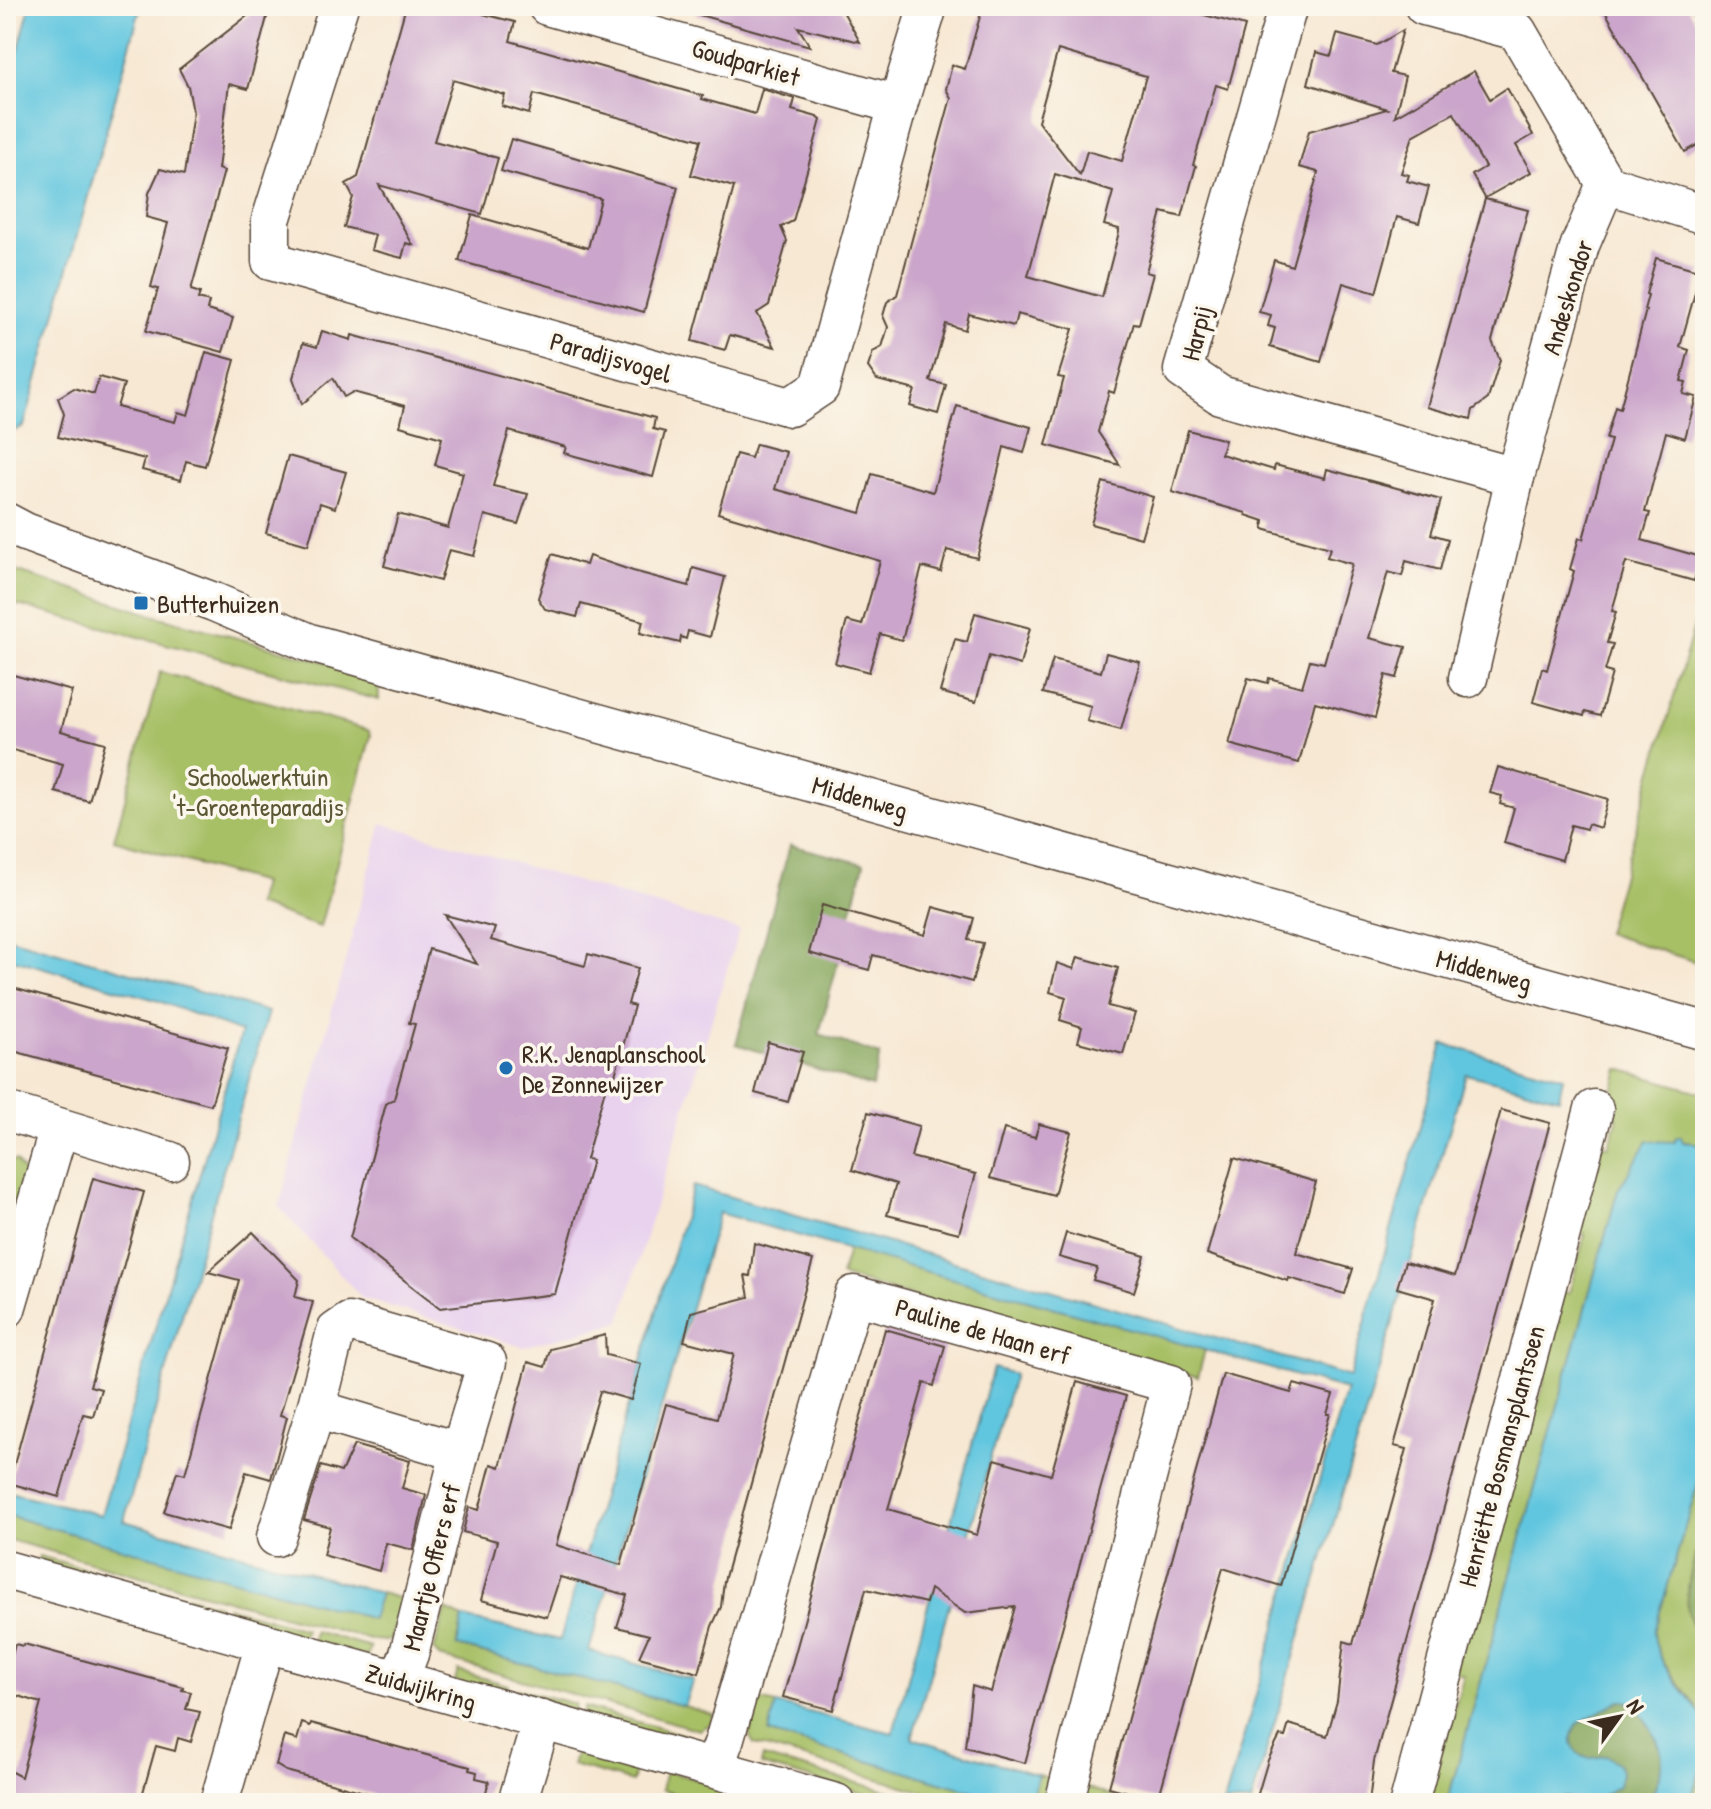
<svg xmlns="http://www.w3.org/2000/svg" width="1711" height="1809" font-family="'Patrick Hand',sans-serif">
	<style>
		.built { fill: #e8d2ee }
		.green { fill: #a7c066; stroke: #717542; stroke-width: 2 }
		.forest { fill: #85a65b; stroke: #60683c; stroke-width: 2 }
		.water { fill: #61c6df; stroke: #4e787e; stroke-width: 2 }
		.building { fill: #cba5cb; fill-rule: evenodd }
		.lines { fill: none; stroke-linecap: round; stroke-linejoin: round }
		.street-casing { stroke: #574639; stroke-width: 41 }
		.street { stroke: #fff; stroke-width: 38 }
		.poi-dot { fill: #1f6fb2; stroke: #fbf7ec; stroke-width: 3 }
		.labels { text-anchor: middle; dominant-baseline: central; stroke-width: 7; stroke-linejoin: round; paint-order: stroke }
		.street-label { font-size: 26px; fill: #3b2a1e; stroke: #fbf7ec }
		.poi-label { font-size: 26px; fill: #3b2a1e; stroke: #fbf7ec; text-anchor: start }
		.park-label { font-size: 26px; fill: #5b5734; stroke: #fbf7ec }
	</style>
	<rect width="100%" height="100%" fill="#fbf7ec"/>
	<filter id="ink" filterUnits="userSpaceOnUse"><feTurbulence type="fractalNoise" baseFrequency=".0125" numOctaves="2"/><feDisplacementMap in="SourceGraphic" scale="16" xChannelSelector="R" yChannelSelector="G"/><feConvolveMatrix kernelMatrix="1 2 1 2 8 2 1 2 1" color-interpolation-filters="sRGB"/></filter>
	<filter id="wash" filterUnits="userSpaceOnUse"><feTurbulence type="fractalNoise" baseFrequency=".006" numOctaves="4" result="noise"/><feDisplacementMap in="SourceGraphic" scale="32" xChannelSelector="R" yChannelSelector="G"/><feGaussianBlur stdDeviation="1.8" result="paint"/><feColorMatrix in="noise" values="0 0 0 0 0 0 0 0 0 0 0 0 0 0 0 0 0 1.4 0 .05"/><feComposite in="paint" operator="in"/></filter>
	<g filter="url(#wash)">
		<rect width="100%" height="100%" fill="#f7e8d3"/>
		<!-- built -->
		<path class="built" d="M382 823 739 930 620 1322 523 1347 362 1298 279 1207Z"/>
		<!-- green -->
		<g class="green">
			<path d="M6 568 152 615 378 676 379 700 6 602Z"/>
			<path d="M1705 588V965L1606 933Z"/>
			<path d="M160 672 368 730 371 735 320 927 256 905 262 883 114 840Z"/>
			<path d="M1619 1069 1703 1093 1705 1144 1683 1142 1680 1136 1618 1190 1447 1803H1417L1447 1734 1464 1675 1453 1672 1477 1584 1488 1586 1503 1528 1494 1525 1518 1438 1528 1440 1545 1379 1535 1376 1559 1290 1569 1293 1585 1234 1575 1231 1599 1144 1609 1146 1618 1117 1607 1113Z"/>
			<path d="M6 1161H16L26 1176 6 1243Z"/>
			<path d="M848 1249 1205 1350 1198 1377 841 1276Z"/>
			<path d="M1705 1460V1536L1695 1555 1690 1622 1705 1638V1725C1694 1690 1656 1671 1654 1632Z"/>
			<path d="M6 1515 371 1618 380 1593 402 1599 391 1638 386 1641 373 1640 6 1539Z"/>
			<path d="M39 1556 218 1605 215 1615 36 1566Z"/>
			<path d="M227 1607 305 1629 302 1640 224 1618Z"/>
			<path d="M446 1610 463 1618 457 1646 684 1706 713 1715 711 1723 699 1730 440 1657 434 1650Z"/>
			<path d="M314 1631 370 1647 367 1657 312 1641Z"/>
			<path d="M458 1671 508 1685 505 1696 455 1681Z"/>
			<path d="M517 1689 575 1704 572 1714 515 1698Z"/>
			<path d="M759 1700 776 1704 769 1733 1014 1803H964L754 1744 749 1735Z"/>
			<path d="M584 1707 684 1735 682 1744 582 1716Z"/>
			<path d="M577 1747 637 1764 632 1782 572 1765Z"/>
			<path d="M763 1757 931 1803H898L761 1765Z"/>
			<path d="M1705 1757V1803H1689L1704 1760Z"/>
			<path d="M666 1771 723 1787 718 1803H709L661 1790Z"/>
			<path d="M1038 1775 1055 1780 1049 1803H1030Z"/>
			<path d="M1086 1787 1124 1801 1123 1803H1082Z"/>
		</g>
		<!-- forest -->
		<g class="forest">
			<path d="M790 845 864 864 819 1034 880 1055 872 1087 736 1044Z"/>
			<path d="M1705 1536V1638C1701 1634 1695 1629 1692 1623 1680 1603 1693 1554 1705 1536Z"/>
			<path d="M1620 1700C1633 1701 1637 1707 1644 1718 1669 1756 1665 1762 1649 1803H1587L1618 1786 1621 1773 1619 1764 1607 1756C1601 1756 1593 1759 1587 1758 1570 1754 1569 1737 1576 1725Z"/>
		</g>
		<!-- water -->
		<g class="water">
			<path d="M30 6H141L24 426 6 435V97Z"/>
			<path d="M6 937 268 1012 124 1521 380 1593 372 1619 6 1515V1491L101 1515 241 1032 156 1000 6 957Z"/>
			<path d="M1443 1044 1563 1077 1559 1098 1466 1074 1251 1803H1224L1346 1390 719 1213 589 1651 693 1680 684 1706 457 1646 463 1618 560 1640 693 1186 1350 1377Z"/>
			<path d="M1681 1136 1683 1142 1705 1144V1460L1654 1632C1655 1660 1676 1681 1692 1702 1697 1709 1703 1716 1705 1724 1710 1751 1698 1778 1689 1803H1649C1665 1762 1669 1756 1644 1718 1637 1707 1633 1701 1620 1700L1576 1725C1569 1737 1570 1754 1587 1758 1593 1759 1601 1756 1607 1756L1619 1764 1621 1773 1618 1786C1591 1802 1593 1805 1563 1797L1556 1803H1447L1618 1190 1648 1141 1675 1142V1138Z"/>
			<path d="M993 1368 1014 1374 912 1738 1038 1775 1030 1803H1014L769 1733 776 1704 893 1733Z"/>
		</g>
		<g id="blocks">
			<!-- building -->
			<g class="building">
				<path d="M260 6H270L248 89 229 84 218 169 224 171 191 290 200 293 198 299 209 302 207 310 233 318 223 352 146 331 158 289 151 287 168 223 146 217 149 193 160 169 184 175 193 112 188 86 179 69Z"/>
				<path d="M406 6H486L483 14 515 22 510 41 703 96 702 99 755 114 762 89 795 99 792 110 817 117 821 120 793 221 781 227 787 241 769 305 757 313 775 347 730 335 725 350 692 341 734 187 691 175 701 140 639 123 534 94 529 114 502 106 505 95 453 80 434 141 498 158 482 214 379 185 413 245 406 243 402 258 371 250 375 235 344 227 353 197 346 184 358 177Z"/>
				<path d="M697 6H840L860 42 798 27 810 46 696 14Z"/>
				<path d="M983 6H1171L1245 26 1228 89 1216 85 1193 165 1196 166 1182 217 1162 212 1146 272 1153 274 1139 324 1134 323 1114 393 1109 391 1098 432 1120 465 1046 445 1064 378 1058 377 1073 329 1017 314 1014 326 969 314 965 330 946 324 930 381 946 385 938 414 910 406 915 390 877 380 868 367 873 352 882 347 888 327 883 316 887 302 897 295 912 239 951 98 946 89 952 65 965 69ZM1058 50 1146 76 1122 161 1087 151 1080 175 1038 121ZM1055 174 1113 192 1104 225 1119 229V232L1102 297 1028 276Z"/>
				<path d="M1602 6H1687L1705 37V141L1685 152Z"/>
				<path d="M1403 30 1391 73 1405 76 1395 116 1474 71 1490 99 1507 88 1533 135 1516 145 1531 172 1485 198 1472 175 1485 167 1454 113 1413 136 1401 173 1409 175 1407 181 1429 187 1419 223 1397 217 1376 293 1343 283 1321 362 1270 347 1275 328 1268 326 1271 315 1259 312 1274 260 1292 266 1310 203 1318 172 1299 167 1309 131 1387 109 1308 84 1316 52 1331 56 1337 34 1377 45Z"/>
				<path d="M511 139 678 187 644 312 459 261 472 215 588 248 601 199 501 171Z"/>
				<path d="M1485 199 1528 210 1492 341 1500 360 1488 399 1473 410 1471 419 1427 407Z"/>
				<path d="M1656 258 1701 271 1680 347 1689 350 1681 381 1686 382 1683 394 1696 397 1685 438 1666 432 1645 512 1650 513 1642 540 1701 557 1694 581 1626 562 1612 611 1616 612 1607 643 1613 644 1605 671 1612 673 1600 716 1585 712 1584 716 1533 702 1542 668 1547 670 1574 571 1570 569 1579 538 1583 539 1611 440 1606 439 1615 407 1620 409 1646 310H1644L1648 295 1646 294Z"/>
				<path d="M322 331 351 340 352 335 655 418 653 429 665 432 653 477 564 453 566 447 509 431 493 486 528 494 518 524 485 515 474 556 449 550 440 581 384 566 398 514 448 528 463 473 435 465 442 438 400 426 405 406 353 392 344 397 333 378 302 404 293 378 303 343 317 347Z"/>
				<path d="M206 352 235 360 205 466 186 461 181 480 142 470 145 459 58 437 64 414 58 398 74 388 94 394 99 377 124 384 117 407 175 422 178 412 188 415Z"/>
				<path d="M957 406 1031 427 1024 453 1004 447 977 558 947 550 941 572 922 567 902 640 880 634 869 672 835 663 847 621 862 625 880 561 718 513 736 454 751 458 756 444 786 452 775 489 861 513 872 474 933 492Z"/>
				<path d="M1188 430 1225 440 1221 454 1274 470 1275 465 1325 478 1327 469 1441 500 1431 534 1448 539 1440 570 1406 561 1402 576 1388 572 1369 638 1406 647 1397 678 1386 675 1375 718 1315 702 1299 763 1229 744 1248 678 1268 683 1269 678 1302 687 1310 660 1324 663 1352 564 1327 557 1330 548 1263 529 1264 521 1246 515V513L1172 492Z"/>
				<path d="M288 456 346 472 335 508 320 503 308 545 266 533Z"/>
				<path d="M1103 482 1153 497 1141 538 1091 524Z"/>
				<path d="M552 554 586 565 589 556 633 571 689 586 693 568 725 577 710 637 688 631 686 639 681 637 680 643 640 633 643 621 581 604 577 617 545 609 538 598Z"/>
				<path d="M975 613 1030 628 1020 665 989 656 976 702 940 692 955 639 967 642Z"/>
				<path d="M1106 653 1140 662 1121 730 1087 721 1091 706 1043 693 1053 659 1101 672Z"/>
				<path d="M6 673 72 691 61 731 105 743 89 801 55 792 63 764 6 748Z"/>
				<path d="M1498 767 1608 799 1600 828 1588 824 1586 829 1571 825 1562 860 1504 843 1514 808 1500 804 1502 796 1490 793Z"/>
				<path d="M822 905 925 935 933 907 974 918 968 940 983 943 972 982 873 955 869 970 809 953Z"/>
				<path d="M445 915 495 928 491 940 585 966 588 954 638 968 628 1004 634 1006 614 1079 608 1078 586 1159 592 1160 555 1294 440 1308 350 1238 386 1104 394 1099 415 1024 409 1023 429 949 477 964Z"/>
				<path d="M1078 957 1118 968 1108 1006 1135 1013 1123 1054 1078 1042 1082 1027 1060 1020 1066 997 1050 992 1057 963 1074 969Z"/>
				<path d="M6 986 228 1048 211 1105 6 1049Z"/>
				<path d="M768 1042 803 1052 788 1102 755 1093Z"/>
				<path d="M1501 1110 1550 1123 1374 1761 1369 1803H1279L1257 1797 1268 1760 1280 1736 1285 1737 1289 1724 1327 1736 1337 1701 1344 1641 1353 1644 1407 1449 1394 1446 1435 1299 1397 1288 1405 1262 1455 1276Z"/>
				<path d="M868 1112 919 1126 911 1157 976 1174 959 1233 887 1215 896 1184 852 1170Z"/>
				<path d="M1039 1124 1071 1132 1054 1195 990 1178 1004 1129 1035 1137Z"/>
				<path d="M1234 1158 1316 1182 1296 1253 1353 1269 1345 1294 1289 1278 1288 1281 1207 1254Z"/>
				<path d="M93 1178 144 1192 90 1386 101 1389 93 1416 83 1414 59 1497 9 1483Z"/>
				<path d="M253 1232 299 1280 295 1297 313 1302 280 1415 287 1417 271 1479 246 1472 229 1530 164 1512 177 1472 185 1474 239 1280 208 1272Z"/>
				<path d="M1066 1233 1145 1256 1134 1292 1093 1280 1097 1268 1059 1257Z"/>
				<path d="M754 1243 813 1260 724 1581 721 1607 712 1626 699 1673 639 1657 649 1635 617 1627 627 1595 560 1577 547 1617 481 1600 497 1541 463 1532 469 1507 479 1510 491 1464 500 1467 528 1362 545 1367 550 1349 605 1335 606 1355 641 1364 631 1400 600 1391 556 1545 621 1565 666 1404 717 1418 734 1354 684 1341 691 1312 749 1297 745 1275 750 1276Z"/>
				<path d="M885 1329 945 1346 934 1386 924 1383 888 1509 977 1535 995 1459 1051 1475 1077 1382 1126 1396 1025 1763 965 1747 972 1686 991 1692 1015 1607 965 1613 930 1589 926 1603 866 1589 833 1710 783 1697Z"/>
				<path d="M1223 1374 1291 1393 1294 1384 1333 1395 1327 1414H1330L1281 1586 1223 1568 1158 1800 1109 1787Z"/>
				<path d="M354 1445 410 1461 402 1488 426 1495 413 1550 386 1543 379 1571 323 1555 330 1527 304 1520 321 1466 341 1472Z"/>
				<path d="M15 1644 23 1646 24 1644 97 1664 183 1687 182 1690 191 1692 186 1709 200 1712 191 1742 178 1738 175 1751 156 1746 140 1803H6V1769L21 1777 41 1703 6 1692V1658L11 1660Z"/>
				<path d="M302 1723 310 1726 311 1723 470 1767 469 1770 477 1772 476 1778 489 1781 483 1803H405L286 1771 276 1765 284 1736 297 1740Z"/>
			</g>
		</g>
	</g>
	<g filter="url(#ink)">
		<use href="#blocks" fill-opacity="0" stroke="#574639" stroke-width="2"/>
		<g class="lines">
			<defs>
				<g id="street">
					<path d="M339 6 271 220V261L790 407 820 387 898 105 928 6"/>
					<path d="M547 6 898 105"/>
					<path d="M1288 6 1183 370 1220 395 1515 477"/>
					<path d="M1424 6 1517 31 1606 184 1580 245 1515 477 1468 678"/>
					<path d="M1606 184 1705 215"/>
					<path d="M6 522 25 532 214 602 310 643 1705 1031"/>
					<path d="M6 1111 170 1161"/>
					<path d="M6 1309 59 1128"/>
					<path d="M316 1409 460 1452"/>
					<path d="M276 1537 316 1409 336 1331 349 1322 487 1362 460 1452 409 1654 399 1680"/>
					<path d="M6 1570 836 1803"/>
					<path d="M714 1768 724 1741 854 1295 1171 1384 1064 1803"/>
					<path d="M219 1803 265 1643"/>
					<path d="M517 1803 542 1720"/>
					<path d="M1409 1803 1594 1109"/>
				</g>
			</defs>
			<!-- street casing -->
			<use href="#street" class="street-casing"/>
			<!-- street -->
			<use href="#street" class="street"/>
		</g>
	</g>
	<!-- markers -->
	<g class="poi-dot">
		<rect x="133" y="595" width="16" height="16" rx="4"/>
		<circle cx="506" cy="1068" r="8"/>
	</g>
	<g class="labels">
		<!-- street labels -->
		<g class="street-label">
			<text transform="translate(746 62) rotate(16)">Goudparkiet</text>
			<text transform="translate(1567 297) rotate(-73)">Andeskondor</text>
			<text transform="translate(1196 333) rotate(-76)">Harpij</text>
			<text transform="translate(611 357) rotate(16)">Paradijsvogel</text>
			<text transform="translate(860 797) rotate(16)">Middenweg</text>
			<text transform="translate(1484 970) rotate(15)">Middenweg</text>
			<text transform="translate(983 1331) rotate(16)">Pauline de Haan erf</text>
			<text transform="translate(1501 1456) rotate(-75)">Henriëtte Bosmansplantsoen</text>
			<text transform="translate(431 1567) rotate(-76)">Maartje Offers erf</text>
			<text transform="translate(421 1687) rotate(16)">Zuidwijkring</text>
		</g>
		<!-- poi labels -->
		<g class="poi-label">
			<text x="157" y="603">Butterhuizen</text>
			<text x="522" y="1053">R.K. Jenaplanschool<tspan x="522" dy="30">De Zonnewijzer</tspan></text>
		</g>
		<!-- park labels -->
		<g class="park-label">
			<text x="258" y="776">Schoolwerktuin<tspan x="258" dy="30">'t-Groenteparadijs</tspan></text>
		</g>
	</g>
	<!-- margin -->
	<rect width="1711" height="1809" fill="none" stroke="#fbf7ec" stroke-width="32"/>
	<!-- north arrow -->
	<g transform="translate(1619 1717) rotate(57)" stroke="#fbf7ec" stroke-width="6" paint-order="stroke">
	<path d="M0-6L14 30L0 20L-14 30Z" fill="#3b2a1e"/>
	<text y="-12" font-size="22" font-weight="bold" text-anchor="middle" fill="#3b2a1e">N</text>
	</g>
</svg>
